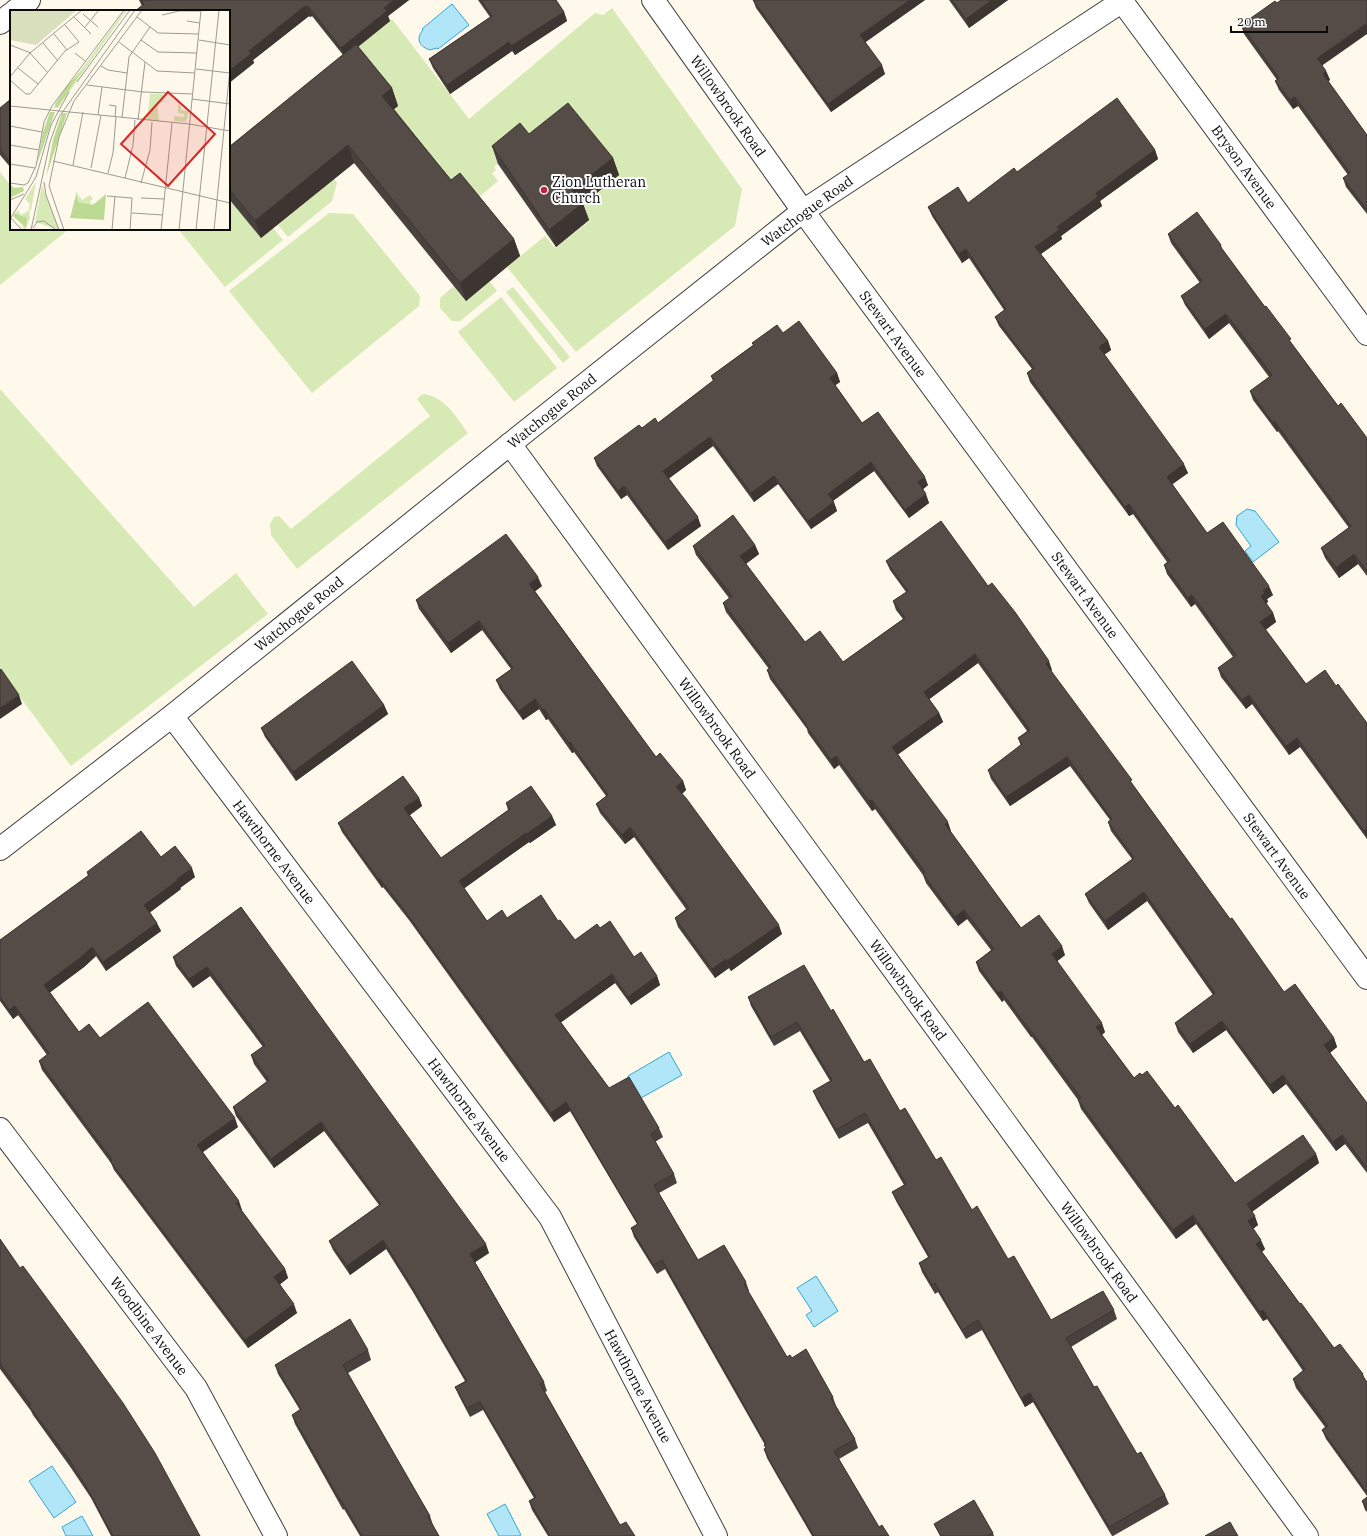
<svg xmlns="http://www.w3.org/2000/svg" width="1367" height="1536" font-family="'IBM Plex Serif',serif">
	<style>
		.green { fill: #d7e9b5 }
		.water { fill: #b0e6f7; stroke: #35a6cf }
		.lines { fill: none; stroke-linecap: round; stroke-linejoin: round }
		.minor-casing { stroke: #3f3f3f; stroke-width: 24 }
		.tertiary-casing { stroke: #3f3f3f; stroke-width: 24 }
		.minor { stroke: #fff; stroke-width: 22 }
		.tertiary { stroke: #fff; stroke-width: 22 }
		.wall { fill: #49413e }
		.shaded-wall { fill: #3c3532 }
		.building { fill: #554c48; stroke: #3c3532 }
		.poi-dot { fill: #be223e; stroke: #fff; stroke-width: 1.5 }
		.labels { text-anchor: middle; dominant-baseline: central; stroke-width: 4; stroke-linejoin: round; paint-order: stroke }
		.street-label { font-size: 14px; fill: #0c0c0c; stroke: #fff }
		.poi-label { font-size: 14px; fill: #0c0c0c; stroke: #fff; text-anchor: start }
		.inset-road { fill: none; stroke: #9e9a92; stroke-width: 1 }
		.view { fill: #d62828; fill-opacity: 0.15; stroke: #d62828; stroke-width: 2 }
		.inset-edge { fill: none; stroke: #0c0c0c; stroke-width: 2 }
	</style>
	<rect width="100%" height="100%" fill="#fff9ec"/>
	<!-- green -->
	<g class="green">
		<path d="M612 8 742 189 735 226 576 352 507 267 545 236 555 248 589 221 579 208 619 175 526 141 494 167 496 170 492 173 498 181 466 208 389 113 398 106 345 57 392 19 469 119 595 13 603 15Z"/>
		<path d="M0 172 11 186V229H47L49 232 52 229H69L0 285Z"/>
		<path d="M334 179 337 183 332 201 288 237 278 225Z"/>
		<path d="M229 199 261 238 273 228 283 240 225 287 178 229H229Z"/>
		<path d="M329 213 353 214 420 296 419 306 312 393 229 291Z"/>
		<path d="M489 281 497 291 460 321H452L440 308V298L454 286Z"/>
		<path d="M513 287 570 357 563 363 506 292Z"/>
		<path d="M501 297 557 368 514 402 458 332Z"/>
		<path d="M0 389 194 607 236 573 268 614 71 766 0 670Z"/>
		<path d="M425 394C446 398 456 417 468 433L297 569 271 535 270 524 274 517 279 516 291 529 430 416 417 399 421 395Z"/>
	</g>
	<!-- water -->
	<g class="water">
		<path d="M452 4 469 25 438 49 437 48 430 50C420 47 415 39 423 30L422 29Z"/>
		<path d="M1247 509 1255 511 1279 542 1253 562 1245 551 1251 546 1236 525 1237 516Z"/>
		<path d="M669 1052 682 1075 641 1098 628 1076Z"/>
		<path d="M816 1276 838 1311 814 1327 806 1315 812 1311 797 1288Z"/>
		<path d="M52 1466 76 1502 54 1518 29 1481Z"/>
		<path d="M505 1504 521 1535 519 1536H499L487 1514Z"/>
		<path d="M82 1516 93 1536H66L62 1527Z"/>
	</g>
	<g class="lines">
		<defs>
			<g id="minor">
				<path d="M1121 0 1367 334"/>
				<path d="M15 11 29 0"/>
				<path d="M0 23 11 14"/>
				<path d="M803 211 1367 978"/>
				<path d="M172 716 550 1217 716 1536"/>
				<path d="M0 1129 196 1388 276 1536"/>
			</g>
			<g id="tertiary">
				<path d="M653 0 803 211"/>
				<path d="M510 444 1307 1536"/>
				<path d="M0 849 172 716 510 444 803 211 1124 0"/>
			</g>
		</defs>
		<!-- minor casing -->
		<use href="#minor" class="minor-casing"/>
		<!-- tertiary casing -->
		<use href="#tertiary" class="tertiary-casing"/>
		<!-- minor -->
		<use href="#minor" class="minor"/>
		<!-- tertiary -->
		<use href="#tertiary" class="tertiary"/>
	</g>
	<!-- wall -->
	<g class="wall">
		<path d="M139 0H409L388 16 390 21 358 47 392 88 398 106 394 109 451 180 514 239 520 256 466 301 354 163 261 238 229 199V147L343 55 312 16 310 17 309 16 253 60 254 63 229 83V11L142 6Z"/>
		<path d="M478 0H556L564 12 567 21 515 55 512 51 450 94 433 68 429 59 490 17Z"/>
		<path d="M753 0H925L865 42 885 74 831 112 756 8Z"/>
		<path d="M949 0H1008L969 28Z"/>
		<path d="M1241 25 1322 66 1326 71 1330 80 1328 81 1367 135V214L1346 187 1343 178 1348 175 1298 106 1293 109 1279 90 1275 81 1277 80 1244 34Z"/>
		<path d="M11 99V168L0 155V108Z"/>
		<path d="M529 134 613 158 619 175 583 204 589 220 556 247 498 164 492 146Z"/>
		<path d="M1155 150 1158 159 1100 201 1102 206 1061 236 1062 239 1041 254 1108 341 1111 350 1104 355 1188 473 1172 484 1207 533 1273 595 1267 599 1268 602 1266 603 1273 613 1276 622 1265 630 1306 684 1336 686 1367 723V839L1300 747 1289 755 1252 704 1246 709 1221 677 1218 668 1233 657 1195 604 1191 607 1167 574 1164 565 1167 562 1133 514 1129 516 1030 382 1027 373 1032 369 999 326 995 317 1004 310 969 258 962 263 932 216 928 207 968 203 1017 172Z"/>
		<path d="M1168 234 1221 245 1222 249 1338 406 1367 438V576L1358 564 1339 578 1325 558 1321 548 1349 528 1278 431 1277 432 1253 400 1250 391 1269 377 1229 323 1209 339 1185 305 1181 296 1200 283 1171 243Z"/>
		<path d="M783 333 837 373 840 382 835 385 862 423 928 485 923 489 929 503 909 518 874 471 833 501 837 511 811 529 778 484 754 502 713 446 669 478 701 526 668 550 627 495 621 499 597 466 594 458 642 428 658 423 713 381 711 376 753 345 752 343Z"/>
		<path d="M755 545 759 554 746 564 805 642 843 662 903 619 896 610 893 601 906 592 890 570 886 561 988 586 1052 670 1051 671 1230 919 1284 992 1334 1038 1337 1047 1330 1053 1367 1103V1173L1345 1144 1336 1151 1286 1084 1273 1094 1226 1030 1193 1053 1178 1032 1175 1023 1213 995 1147 901 1108 930 1089 903 1085 894 1132 859 1111 831 1108 822 1110 820 1070 766 1010 806 991 779 988 770 1021 746 1018 738 1027 731 978 663 929 699 939 713 943 722 898 754 951 831V832L1021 928 1065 955 1057 961 1105 1032 1102 1035 1134 1078 1175 1108 1235 1183 1316 1154 1319 1163 1252 1212 1258 1225 1253 1229 1265 1249 1262 1252 1300 1304 1334 1348 1363 1374 1365 1380 1367 1382V1496L1326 1439 1322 1430 1325 1427 1296 1388 1293 1379 1303 1371 1267 1319 1263 1321 1196 1224 1176 1239 1081 1109 1078 1100 1032 1037H1031L1004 1000 1002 1002 979 971 976 962 991 950 967 919 958 926 926 883 923 875 875 809 872 811 839 765 834 769 808 733 807 729 770 679 767 670 769 669 726 612 723 603 729 598 696 555 693 546Z"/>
		<path d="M542 586 535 591 656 757 683 781 686 790 682 794 782 934 731 971 729 968 715 978 678 927 675 918 686 909 634 837 625 844 600 813 596 804 606 796 574 752 572 753 548 719 546 720 539 709 523 720 500 689 496 680 511 669 482 630 451 653 419 609 416 600Z"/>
		<path d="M384 705 388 714 296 781 265 737 261 728Z"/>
		<path d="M419 798 422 806 410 815 441 858 508 810 506 803 552 816 556 825 530 843 529 842 464 888 487 921 507 918 558 921 575 940 600 928 657 976 660 985 631 1005 615 983 561 1022 609 1088 659 1128 663 1137 655 1142 674 1174 677 1183 659 1193 698 1260 746 1282 749 1291 748 1292 787 1357 792 1358 833 1397 836 1406 855 1439 858 1448 839 1459 879 1527 889 1536H812L776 1474 767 1458 764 1449 766 1448 765 1445 665 1269 657 1274 634 1237 631 1228 637 1224 570 1111 554 1122 409 920 383 887 382 888 342 832 338 823Z"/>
		<path d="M161 857 195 877 180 888 181 889 150 912 161 931 106 971 96 956 84 967 50 992 79 1032 100 1038 238 1127 203 1152 242 1210H241L285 1269 288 1278 280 1284 297 1313 248 1348 114 1170 111 1163 42 1070 39 1061 47 1055 18 1015 13 1019 0 1001V940L88 876 87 872Z"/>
		<path d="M241 907 489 1253 475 1262 544 1382 547 1391 545 1392 620 1525 635 1536H548L532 1510 529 1501 534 1498 483 1410 470 1417 459 1396 455 1387 465 1381 413 1292 386 1249 350 1275 333 1250 329 1241 379 1205 324 1131 274 1168 236 1116 233 1107 267 1082 254 1064 251 1055 263 1047 210 976 193 988 176 966 173 957Z"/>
		<path d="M748 997 831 1011 864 1062 972 1210 1008 1259 1051 1320 1114 1310 1117 1319 1071 1347 1094 1387 1137 1454 1165 1495 1169 1504 1113 1536H1112L1033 1402 1025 1407 982 1330 966 1339 938 1292 935 1294 922 1272 919 1263 928 1257 896 1201 892 1192 904 1185 868 1123 839 1139 817 1100 813 1091 830 1081 800 1031 774 1046 751 1006Z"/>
		<path d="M0 1239 200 1536H111L91 1498 71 1468 33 1415 31 1411 0 1369Z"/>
		<path d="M368 1350 371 1360 348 1373 430 1516 433 1525 439 1536H360L344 1509 343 1510 295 1424 292 1415 300 1410 278 1374 275 1365Z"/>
		<path d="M1367 1497V1512L1365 1510 1362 1501Z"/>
		<path d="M934 1524 993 1533 994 1536H940Z"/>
	</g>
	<!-- shaded-wall -->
	<g class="shaded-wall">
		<path d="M394 0H409L388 16 390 21 345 57 341 48 384 8Z"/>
		<path d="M910 0H925L863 44 860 35Z"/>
		<path d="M992 0H1008L969 28 966 19Z"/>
		<path d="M305 6 309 16 253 60 254 63 229 83V71L249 51Z"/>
		<path d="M308 6 312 16 310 17 307 8Z"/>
		<path d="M564 12 567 21 515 55 511 46Z"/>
		<path d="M1367 23V34L1320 67 1317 58Z"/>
		<path d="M509 42 512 51 450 94 447 85Z"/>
		<path d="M882 65 885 74 831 112 828 104Z"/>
		<path d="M1326 71 1330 80 1326 83 1323 74Z"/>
		<path d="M392 88 398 106 389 113 382 96Z"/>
		<path d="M1295 97 1298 106 1293 109 1290 100Z"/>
		<path d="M348 145 354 163 261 238 255 221Z"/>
		<path d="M1155 150 1158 159 1100 201 1102 206 1061 236 1062 239 1038 256 1035 247 1096 193Z"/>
		<path d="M613 158 619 175 583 204 589 220 556 247 549 230 572 190Z"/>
		<path d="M514 239 520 256 466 301 460 283Z"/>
		<path d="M966 249 969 258 962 263 959 254Z"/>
		<path d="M1226 314 1229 323 1209 339 1205 329Z"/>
		<path d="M1108 341 1111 350 1102 356 1099 347Z"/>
		<path d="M837 373 840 382 833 387 830 378Z"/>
		<path d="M1275 422 1278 431 1277 432 1273 423Z"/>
		<path d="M710 437 713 446 667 480 663 471Z"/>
		<path d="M871 462 874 471 831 502 828 494Z"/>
		<path d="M1184 464 1188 473 1170 486 1167 477Z"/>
		<path d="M774 476 778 484 754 502 751 493Z"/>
		<path d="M925 477 928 485 921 491 918 482Z"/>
		<path d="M624 486 627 495 621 499 618 491Z"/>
		<path d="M926 494 929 503 909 518 905 510Z"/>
		<path d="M834 502 837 511 811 529 808 521Z"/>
		<path d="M1129 504 1133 514 1129 516 1125 507Z"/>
		<path d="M698 517 701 526 668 550 665 542Z"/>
		<path d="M755 545 759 554 744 565 740 556Z"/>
		<path d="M1354 554 1358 564 1339 578 1336 568Z"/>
		<path d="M538 577 542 586 533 593 529 584Z"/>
		<path d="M1269 586 1273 595 1267 599 1268 602 1264 605 1261 596 1263 591Z"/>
		<path d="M1192 595 1195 604 1191 607 1188 598Z"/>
		<path d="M1273 613 1276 622 1263 632 1260 622Z"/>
		<path d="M479 621 482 630 451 653 448 643Z"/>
		<path d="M975 654 978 663 927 701 924 692Z"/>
		<path d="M1049 661 1052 670 1049 673 1046 664Z"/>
		<path d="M19 695 22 704 0 719V708Z"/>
		<path d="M1249 695 1252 704 1246 709 1242 700Z"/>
		<path d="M535 699 539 709 523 720 519 711Z"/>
		<path d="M384 705 388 714 296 781 293 772Z"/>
		<path d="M544 709 548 719 546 720 543 710Z"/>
		<path d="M939 713 943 722 896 756 892 747Z"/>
		<path d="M1297 738 1300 747 1289 755 1286 746Z"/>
		<path d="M570 742 574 752 572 753 569 743Z"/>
		<path d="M836 756 839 765 834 769 831 760Z"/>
		<path d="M1067 757 1070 766 1010 806 1006 797Z"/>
		<path d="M683 781 686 790 679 796 676 787Z"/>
		<path d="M419 798 422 806 407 817 404 808Z"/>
		<path d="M872 800 875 809 872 811 869 801Z"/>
		<path d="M552 816 556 825 530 843 527 834Z"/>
		<path d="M948 822 951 831 949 833 945 824Z"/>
		<path d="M630 827 634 837 625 844 622 835Z"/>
		<path d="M1367 828V839L1364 831Z"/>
		<path d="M526 833 529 842 462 890 459 881Z"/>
		<path d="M192 868 195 877 180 888 181 889 148 914 144 905Z"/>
		<path d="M380 879 383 887 382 888 379 880Z"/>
		<path d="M1144 892 1147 901 1108 930 1105 921Z"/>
		<path d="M964 910 967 919 958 926 955 917Z"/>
		<path d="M157 923 161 931 106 971 103 962Z"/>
		<path d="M779 925 782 934 731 971 727 961Z"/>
		<path d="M1062 946 1065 955 1055 963 1052 954Z"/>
		<path d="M92 947 96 956 84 967 48 994 44 985Z"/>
		<path d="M726 959 729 968 715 978 712 969Z"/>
		<path d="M207 967 210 976 193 988 189 979Z"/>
		<path d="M612 974 615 983 559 1024 555 1015Z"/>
		<path d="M657 976 660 985 631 1005 628 997Z"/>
		<path d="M1001 991 1004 1000 1002 1002 998 993Z"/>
		<path d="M15 1006 18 1015 13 1019 9 1010Z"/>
		<path d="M1222 1021 1226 1030 1193 1053 1190 1044Z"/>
		<path d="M1102 1023 1105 1032 1099 1037 1096 1027Z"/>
		<path d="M1028 1027 1032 1037H1031L1028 1028Z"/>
		<path d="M1334 1038 1337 1047 1328 1054 1324 1045Z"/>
		<path d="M1283 1075 1286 1084 1273 1094 1270 1085Z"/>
		<path d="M566 1102 570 1111 554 1122 551 1113Z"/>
		<path d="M235 1118 238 1127 200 1154 197 1145Z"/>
		<path d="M321 1122 324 1131 274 1168 271 1159Z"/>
		<path d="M1342 1135 1345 1144 1336 1151 1333 1142Z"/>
		<path d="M1316 1154 1319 1163 1250 1213 1247 1204Z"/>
		<path d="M239 1201 242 1210 239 1212 236 1203Z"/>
		<path d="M1193 1215 1196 1224 1176 1239 1173 1230Z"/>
		<path d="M1255 1216 1258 1225 1251 1230 1248 1221Z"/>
		<path d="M383 1240 386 1249 350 1275 347 1266Z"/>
		<path d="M1261 1240 1265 1249 1260 1253 1256 1244Z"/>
		<path d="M486 1244 489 1253 474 1263 470 1254Z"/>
		<path d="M285 1269 288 1278 278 1286 274 1277Z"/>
		<path d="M294 1304 297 1313 248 1348 245 1340Z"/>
		<path d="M1263 1310 1267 1319 1263 1321 1260 1312Z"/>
		<path d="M1030 1393 1033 1402 1025 1407 1021 1398Z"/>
	</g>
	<!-- building -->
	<g class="building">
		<path d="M141 0H394L384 8 387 11 341 48 308 6 307 8 305 6 249 51 251 54 229 71V11H135L144 4Z"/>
		<path d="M481 0H556L564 12 511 46 509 42 447 85 429 59 492 16Z"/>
		<path d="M753 0H910L860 35 882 65 828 104Z"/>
		<path d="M952 0H992L966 19Z"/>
		<path d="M1281 0H1367V23L1317 58 1326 71 1323 74 1367 135V208L1366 209 1343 178 1350 173 1295 97 1290 100 1275 81 1279 78 1241 25 1275 1 1277 3Z"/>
		<path d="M356 44 392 88 382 96 451 180 460 173 514 239 460 283 348 145 255 221 229 189V147Z"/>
		<path d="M1117 98 1155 150 1096 193 1098 197 1057 227 1059 230 1035 247 1108 341 1099 347 1184 464 1167 477 1207 533 1223 522 1269 586 1263 591 1265 593 1261 596 1273 613 1260 622 1306 684 1325 670 1336 686 1338 684 1367 723V828L1364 831 1297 738 1286 746 1249 695 1242 700 1218 668 1236 655 1192 595 1188 598 1164 565 1170 561 1129 504 1125 507 1027 373 1034 368 995 317 1006 309 966 249 959 254 928 207 958 187 968 203 1014 168 1017 172Z"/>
		<path d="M11 99V163L0 150V108Z"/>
		<path d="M568 103 613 158 572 190 583 203 549 230 492 146 520 123 529 134Z"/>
		<path d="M1197 212 1221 245 1220 246 1265 307 1266 306 1291 339 1289 340 1338 406 1341 403 1367 438V571L1354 554 1336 568 1321 548 1351 526 1275 422 1273 423 1250 391 1272 375 1226 314 1205 329 1181 296 1202 281 1168 234Z"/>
		<path d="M799 321 837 373 830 378 862 423 878 412 893 433 925 477 918 482 926 494 905 510 871 462 828 494 834 502 808 521 774 476 751 493 710 437 663 471 698 517 665 542 624 486 618 491 594 458 639 425 642 428 655 418 658 423 714 380 711 376 754 345 752 343 777 325 783 333Z"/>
		<path d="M733 515 755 545 740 556 805 642 820 631 843 662 905 618 893 601 908 591 886 561 941 521 988 586 992 583 1015 612 1049 661 1046 664 1132 780 1130 781 1230 919 1232 918 1284 992 1295 984 1334 1038 1324 1045 1367 1103V1168L1342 1135 1333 1142 1283 1075 1270 1085 1222 1021 1190 1044 1175 1023 1215 993 1144 892 1105 921 1085 894 1134 858 1108 822 1112 819 1067 757 1006 797 988 770 1022 744 1018 738 1030 730 975 654 924 692 939 713 892 747 948 822 945 824 1021 928 1039 915 1062 946 1052 954 1102 1023 1096 1027 1134 1078 1140 1073 1142 1075 1147 1071 1175 1108 1178 1105 1235 1183 1303 1135 1316 1154 1247 1204 1255 1216 1248 1221 1261 1240 1256 1244 1300 1304 1301 1303 1334 1348 1340 1344 1363 1374 1362 1375 1367 1382V1492L1322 1430 1328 1426 1293 1379 1305 1369 1263 1310 1260 1312 1193 1215 1173 1230 1078 1100 1081 1098 1028 1027V1028L1001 991 998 993 976 962 994 949 964 910 955 917 923 874 925 872 872 800 869 801 836 756 831 760 805 724H806L767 670 771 667 723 603 732 596 693 546Z"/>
		<path d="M506 534 538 577 529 584 656 757 660 753 683 781 676 787 686 798 779 925 727 961 726 959 712 969 675 918 689 908 630 827 622 835 596 804 608 795 570 742 569 743 544 709 543 710 535 699 519 711 496 680 513 668 479 621 448 643 416 600Z"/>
		<path d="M352 661 384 705 293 772 261 728Z"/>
		<path d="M1 669 19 695 0 708V670Z"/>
		<path d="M403 776 419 798 404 808 441 858 510 809 506 803 531 786 552 816 527 834 526 833 459 881 487 921 502 910 507 918 541 895 558 921 560 920 575 940 597 924 600 928 610 921 634 957 641 952 657 976 628 997 612 974 555 1015 609 1088 629 1077 659 1128 651 1134 674 1174 654 1185 698 1260 724 1245 746 1282 744 1284 787 1357 790 1355 792 1358 806 1349 833 1397 831 1398 855 1439 834 1451 879 1527 882 1525 889 1536H814L772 1465 764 1449 766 1448 764 1445 766 1444 662 1260 653 1265 631 1228 638 1224 566 1102 551 1113 405 911 380 879 379 880 338 823Z"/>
		<path d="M141 831 161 857 175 846 192 868 177 879 178 880 144 905 157 923 103 962 92 947 80 958 44 985 79 1032 89 1024 100 1038 148 1002 235 1118 197 1145 239 1201 236 1203 285 1269 274 1277 294 1304 245 1340 110 1161 112 1160 39 1061 49 1053 15 1006 9 1010 0 997V940L89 875 87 872Z"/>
		<path d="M241 907 486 1244 470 1254 544 1382 540 1384 620 1525 626 1522 635 1536H550L529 1501 536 1497 480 1402 467 1408 455 1387 467 1381 410 1283 383 1240 347 1266 329 1241 381 1204 321 1122 271 1159 233 1107 269 1080 251 1055 265 1045 207 967 189 979 173 957Z"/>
		<path d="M804 965 831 1011 833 1009 864 1062 870 1059 900 1111 905 1108 936 1160 941 1157 972 1210 977 1206 1008 1259 1014 1256 1051 1320 1103 1291 1114 1310 1066 1338 1094 1387 1097 1386 1137 1454 1141 1452 1165 1495 1109 1527 1030 1393 1021 1398 978 1320 962 1330 935 1283 932 1285 919 1263 930 1257 892 1192 906 1184 865 1113 836 1130 813 1091 832 1080 797 1022 771 1037 748 997Z"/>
		<path d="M0 1239 20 1268 23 1266 82 1346 123 1403 155 1453 200 1536H113L87 1488 68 1458 29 1406 31 1405 0 1364Z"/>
		<path d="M350 1319 368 1350 343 1365 430 1516 428 1517 439 1536H362L341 1500H340L292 1415 301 1409 275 1365Z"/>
		<path d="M1367 1497V1508L1362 1501Z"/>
		<path d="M974 1500 993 1533 987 1536H941L934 1524Z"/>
		<path d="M1230 1522 1238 1536H1205Z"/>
	</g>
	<!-- markers -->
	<circle class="poi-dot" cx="544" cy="190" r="4"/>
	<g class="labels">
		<!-- street labels -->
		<g class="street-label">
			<text transform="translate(728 106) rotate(55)">Willowbrook Road</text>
			<text transform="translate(1244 167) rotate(54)">Bryson Avenue</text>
			<text transform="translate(807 211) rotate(-36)">Watchogue Road</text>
			<text transform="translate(893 334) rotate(54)">Stewart Avenue</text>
			<text transform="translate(552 411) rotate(-39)">Watchogue Road</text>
			<text transform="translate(1085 595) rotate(54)">Stewart Avenue</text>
			<text transform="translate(299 614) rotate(-39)">Watchogue Road</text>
			<text transform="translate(717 728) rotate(54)">Willowbrook Road</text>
			<text transform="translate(274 852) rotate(53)">Hawthorne Avenue</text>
			<text transform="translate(1277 856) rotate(54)">Stewart Avenue</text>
			<text transform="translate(908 990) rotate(54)">Willowbrook Road</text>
			<text transform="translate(469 1110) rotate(53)">Hawthorne Avenue</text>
			<text transform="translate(1099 1252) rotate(54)">Willowbrook Road</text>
			<text transform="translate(149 1326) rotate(53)">Woodbine Avenue</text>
			<text transform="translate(638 1386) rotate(62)">Hawthorne Avenue</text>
		</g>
		<!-- poi labels -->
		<g class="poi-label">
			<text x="552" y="182">Zion Lutheran<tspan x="552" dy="16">Church</tspan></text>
		</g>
	</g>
	<!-- overview -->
	<g transform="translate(10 10)">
		<rect width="220" height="220" fill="#fff9ec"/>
		<path d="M115 0H117L48 98H43ZM140 84H153V91L160 92H147L149 111 137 110ZM168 95H171V100L179 101 176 112 164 111V106L174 107V104L168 103ZM26 172 21 200 19 199 20 208 15 220 10 214 13 217 16 211 17 213 13 206 5 203 8 200 11 205 18 201 20 194 15 189ZM32 175 49 220 25 212ZM68 185 72 190 80 185 85 192 83 189 80 191 81 194 86 193 83 195 68 192Z" fill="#d7e9b5"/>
		<path d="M72 60 48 97H46L45 94 56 77ZM40 102H45L27 154 33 122ZM52 103H57L36 167 43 130ZM0 174 4 178 13 177 14 181 0 188ZM67 181 68 192 83 195 96 184 94 210 60 208ZM5 203 17 208 16 218 3 206Z" fill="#bdda94"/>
		<path d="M0 0H67L26 35 0 30Z" fill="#dae0bd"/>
		<path class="inset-road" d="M73 4 88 17M152 5 169 1H191M64 7 81 24M127 7 148 23 189 24M177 11 190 13M75 17 89 0M44 24 57 40M131 30 148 42 187 43M189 30 220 35M109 32 147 61 185 63M33 33 48 51M0 35 21 43M20 43 37 62M65 43 75 51M91 56 98 60 117 63M8 58 28 74M186 59 220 63M0 67 20 43 72 0M0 70 16 84H20L55 41 69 32 55 15M67 72 120 0M77 75 133 82 183 84M182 89 220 94M99 95 106 96 105 107M0 96 179 114 220 121M88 105 92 77M112 108 119 47 140 17M128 110 135 52M0 116 32 122M0 135 29 140M43 151 220 193M0 154 25 158M63 155 73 102M81 158 91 105M98 163 103 143 106 107M115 168 123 135 125 110M34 172 36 185 49 220M0 173 14 175 18 173 26 156 34 112 42 96 114 0M131 173 140 140 142 112M97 186 122 188 120 220M131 188 154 189M0 190 14 184M122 203 153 205M0 207 12 220M0 209 26 167 41 115 59 82M23 218 27 212 34 211 46 220M21 220 40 132 49 107 125 0M54 220 39 176 49 127 64 91 132 0M102 220 105 186M151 220 162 113M169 220 191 0M186 220 209 0M204 220 220 59"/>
		<path class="view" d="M158 82 205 124 158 176 111 134Z"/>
		<rect width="220" height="220" class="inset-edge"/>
	</g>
	<!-- scale -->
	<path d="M1231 26v6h96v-6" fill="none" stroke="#0c0c0c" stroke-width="2"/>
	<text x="1237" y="26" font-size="12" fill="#0c0c0c" stroke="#ffffff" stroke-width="3" paint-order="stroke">20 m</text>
</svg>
